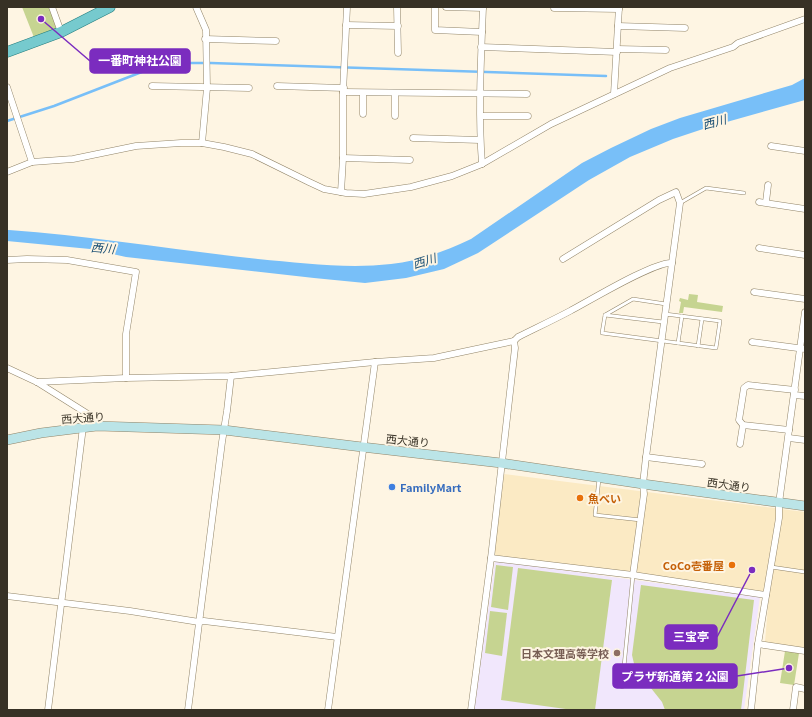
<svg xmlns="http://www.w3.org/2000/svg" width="812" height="717" font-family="Georgia,'Noto Sans JP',serif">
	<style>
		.built { fill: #fbeac4 }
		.education { fill: #f1e7fc }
		.green { fill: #c6d491 }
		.water { fill: #78bff8 }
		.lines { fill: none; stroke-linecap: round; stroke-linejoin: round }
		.stream { stroke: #78bff8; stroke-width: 2.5 }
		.lane-casing { stroke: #918468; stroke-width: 4 }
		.street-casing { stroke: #918468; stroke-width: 7 }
		.secondary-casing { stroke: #918468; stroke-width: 10 }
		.primary-casing { stroke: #257d7e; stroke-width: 11 }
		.lane { stroke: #fff; stroke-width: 3 }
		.street { stroke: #fff; stroke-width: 6 }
		.secondary { stroke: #bbe4e7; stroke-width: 9 }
		.primary { stroke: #76cace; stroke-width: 10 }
		.shop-dot { fill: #3f7fe0; stroke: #fef5e3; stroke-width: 1.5 }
		.food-dot { fill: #e8710a; stroke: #fef5e3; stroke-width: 1.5 }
		.education-dot { fill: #8d6e63; stroke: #fef5e3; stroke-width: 1.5 }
		.labels { text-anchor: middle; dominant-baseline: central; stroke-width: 4; stroke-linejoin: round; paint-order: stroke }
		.street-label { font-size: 11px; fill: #373125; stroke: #fef5e3 }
		.shop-label { font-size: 11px; font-weight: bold; fill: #366cbe; stroke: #fef5e3; text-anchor: start }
		.food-label { font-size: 11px; font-weight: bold; fill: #c56008; stroke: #fef5e3; text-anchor: start }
		.education-label { font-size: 11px; font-weight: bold; fill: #785e54; stroke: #fef5e3; text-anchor: end }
		.water-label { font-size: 12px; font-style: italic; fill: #1c5075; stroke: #fef5e3 }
		.leader { fill: none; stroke: #7b2cbf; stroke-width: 1.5 }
		.callout-dot { fill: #7b2cbf; stroke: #fef5e3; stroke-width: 1.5 }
		.callout { fill: #7b2cbf; stroke: #7b2cbf; stroke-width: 1.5 }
		.callout-label { font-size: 12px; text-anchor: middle; font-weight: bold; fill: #fff }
	</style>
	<rect width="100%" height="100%" fill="#fef5e3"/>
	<!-- built -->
	<path class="built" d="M504 474 805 512V649L767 644 765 642 769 594 493 556Z"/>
	<!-- education -->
	<path class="education" d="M495 561 760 597 744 710H474Z"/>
	<!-- green -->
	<g class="green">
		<path d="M22 7H51L60 31 35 40Z"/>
		<path d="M689 294 698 295 697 302 723 306 722 312 684 307 683 313H679L681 302 679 301 680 298 688 300Z"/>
		<path d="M496 565 513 567 508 610 491 607Z"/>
		<path d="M518 568 612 580 595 710H573L501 700Z"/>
		<path d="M641 585 754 600 741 710H665L662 702 635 668 632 655Z"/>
		<path d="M490 611 507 613 502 656 485 653Z"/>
		<path d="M785 651 799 653 794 685 780 683Z"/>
	</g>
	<!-- water -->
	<path class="water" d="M805 78V100L709 127 673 139 630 157 589 180 478 253 444 269 406 278 365 283 314 278 126 257 90 249 7 241V230H9C92 236 175 250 258 259 302 263 347 269 391 264 419 261 446 251 471 239L582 163 611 148 651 129 680 118 792 85Z"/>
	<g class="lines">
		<!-- stream -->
		<path class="stream" d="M7 121 54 106 152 68 172 63H211L606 76"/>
		<defs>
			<g id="lane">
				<path d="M680 203 706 188 744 193"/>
				<path d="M605 315 633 299 666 304"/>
				<path d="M663 322 605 315 602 333 716 348 720 321 665 314"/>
				<path d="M678 343 682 316"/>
				<path d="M698 346 702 319"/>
				<path d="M599 479 595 515 641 520"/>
				<path d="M771 567 805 572"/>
				<path d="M622 687 633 575"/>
			</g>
			<g id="street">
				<path d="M52 7 61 32"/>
				<path d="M196 7 206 30 207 88 202 143"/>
				<path d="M397 7 398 53"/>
				<path d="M435 7V30L482 32"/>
				<path d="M446 7 483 8"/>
				<path d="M554 8 619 9"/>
				<path d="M346 25 398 26"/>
				<path d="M618 26 685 28"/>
				<path d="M205 39 276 41"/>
				<path d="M481 47 617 52"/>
				<path d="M617 49 666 50"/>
				<path d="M152 86 249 88"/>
				<path d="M277 86 344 88"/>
				<path d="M7 87 32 162"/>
				<path d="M343 92 527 94"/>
				<path d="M363 93V114"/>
				<path d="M614 94 619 7"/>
				<path d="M395 116V93"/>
				<path d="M481 116H528"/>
				<path d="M413 138 480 140"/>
				<path d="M771 146 805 151"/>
				<path d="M343 158 410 160"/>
				<path d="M482 164C478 112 481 59 483 7"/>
				<path d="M7 172 32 162 73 159 136 146 181 143H202L224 147 252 154 309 182 324 189 346 193 364 194 411 187 452 176 482 164 551 124 670 68 733 47 738 43 805 19"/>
				<path d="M341 192 343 158V92L347 7"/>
				<path d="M759 202 805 209"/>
				<path d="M766 202 768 185"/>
				<path d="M759 248 805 255"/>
				<path d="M563 259 659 200 676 192 680 203 646 457 643 484 644 494 633 575"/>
				<path d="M7 260 27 259 67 260 136 272 126 334V378"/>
				<path d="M754 292 805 299"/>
				<path d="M752 342 805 349"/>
				<path d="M7 368 37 382 91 416 97 426"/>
				<path d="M37 382 126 378 231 376 375 362 434 358 514 341 518 337C536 328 553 320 570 311 589 301 655 261 672 263"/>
				<path d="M794 395 805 396"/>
				<path d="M789 430 743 425 739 420 744 388 748 385 795 390"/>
				<path d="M789 438 805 440"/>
				<path d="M740 444 743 425"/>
				<path d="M646 457 702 464"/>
				<path d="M491 558 633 575 766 595"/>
				<path d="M7 596 130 611 199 622 204 621 337 637"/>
				<path d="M758 644 805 651"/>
				<path d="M48 710 83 427"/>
				<path d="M188 710 222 442 227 411 231 376"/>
				<path d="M328 710 375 362"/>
				<path d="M471 710 491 558 515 348 514 341"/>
				<path d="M751 710 758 644 779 518V503L805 312"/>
				<path d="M793 710 796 687 805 689"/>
			</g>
			<path id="secondary" d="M7 440 41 433 97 426 224 430 362 447 501 463 643 484 805 506"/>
			<path id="primary" d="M7 52 61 32 110 7"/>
		</defs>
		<!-- lane casing -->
		<use href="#lane" class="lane-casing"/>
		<!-- street casing -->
		<use href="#street" class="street-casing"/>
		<!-- secondary casing -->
		<use href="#secondary" class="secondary-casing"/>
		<!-- primary casing -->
		<use href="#primary" class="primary-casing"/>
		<!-- lane -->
		<use href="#lane" class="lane"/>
		<!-- street -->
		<use href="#street" class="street"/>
		<!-- secondary -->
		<use href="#secondary" class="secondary"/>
		<!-- primary -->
		<use href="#primary" class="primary"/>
	</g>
	<!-- markers -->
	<circle class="shop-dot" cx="392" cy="487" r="4"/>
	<g class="food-dot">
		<circle cx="580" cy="498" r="4"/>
		<circle cx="732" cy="565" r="4"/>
	</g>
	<circle class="education-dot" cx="617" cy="653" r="4"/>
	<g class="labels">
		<!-- street labels -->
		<g class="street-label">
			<text transform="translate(83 417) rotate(-4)">西大通り</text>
			<text transform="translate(408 440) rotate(6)">西大通り</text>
			<text transform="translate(729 484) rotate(8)">西大通り</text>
		</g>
		<!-- shop labels -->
		<g class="shop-label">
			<text x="400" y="487">FamilyMart</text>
		</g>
		<!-- food labels -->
		<g class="food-label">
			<text x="588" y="498">魚べい</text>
			<text x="724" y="565" text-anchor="end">CoCo壱番屋</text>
		</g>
		<!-- education labels -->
		<g class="education-label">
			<text x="609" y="653">日本文理高等学校</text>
		</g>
		<!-- water labels -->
		<g class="water-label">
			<text transform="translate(714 121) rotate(-15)">西川</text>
			<text transform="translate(103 247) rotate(5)">西川</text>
			<text transform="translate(424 260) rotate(-17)">西川</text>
		</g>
	</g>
	<!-- callouts -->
	<path class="leader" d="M41 19L90 61M752 570L717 637M789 668L737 676"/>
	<g class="callout-dot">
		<circle cx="41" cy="19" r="4"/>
		<circle cx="752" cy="570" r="4"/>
		<circle cx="789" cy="668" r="4"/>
	</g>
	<g class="callout">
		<rect x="90" y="49" width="100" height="24" rx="4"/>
		<rect x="665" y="625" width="52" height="24" rx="4"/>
		<rect x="613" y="664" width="124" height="24" rx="4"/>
	</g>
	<g class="callout-label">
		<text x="140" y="65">一番町神社公園</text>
		<text x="691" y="641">三宝亭</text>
		<text x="675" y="681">プラザ新通第２公園</text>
	</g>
	<!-- border -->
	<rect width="812" height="717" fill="none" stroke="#373125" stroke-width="16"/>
</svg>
